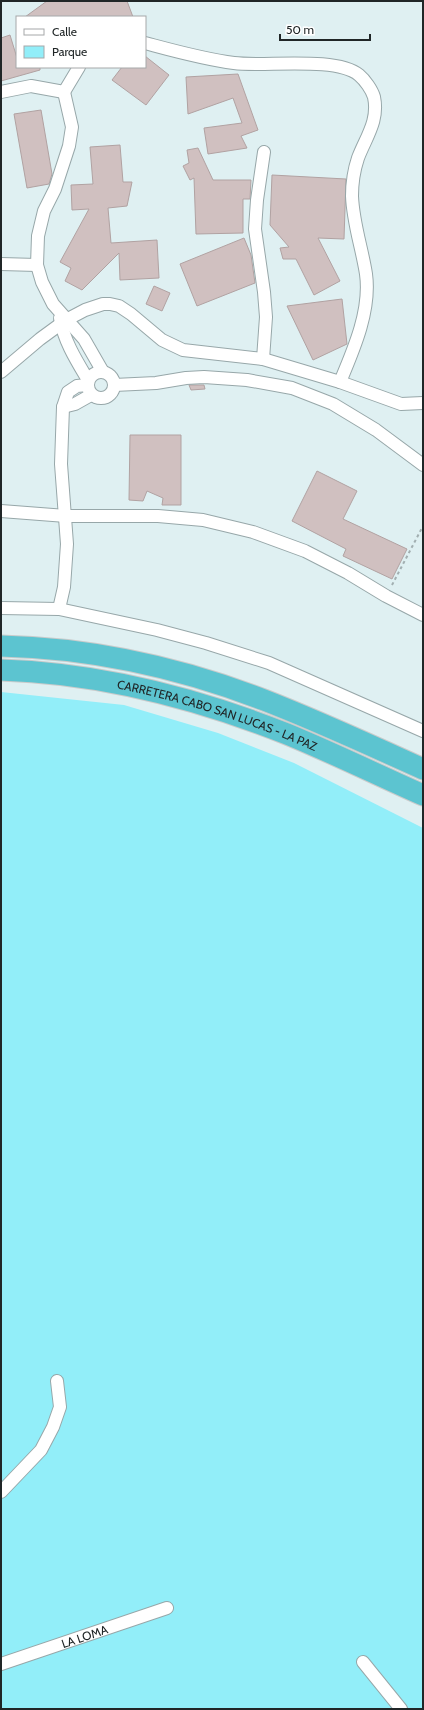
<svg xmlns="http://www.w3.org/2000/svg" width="424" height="1710" font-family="Cabin,sans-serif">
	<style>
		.green { fill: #92eef9 }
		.building { fill: #d0c0c0; stroke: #b1a2a2 }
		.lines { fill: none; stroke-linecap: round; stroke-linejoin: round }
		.minor-casing { stroke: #97a7a9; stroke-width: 14 }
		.trunk-casing { stroke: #c9cbcb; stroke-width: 23 }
		.path { stroke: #a2afb1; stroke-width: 2; stroke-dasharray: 3 3; stroke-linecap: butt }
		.minor { stroke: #fff; stroke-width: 12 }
		.trunk { stroke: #5cc4d0; stroke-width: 21 }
		.labels { text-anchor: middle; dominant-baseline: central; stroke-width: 3; stroke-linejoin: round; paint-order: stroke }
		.street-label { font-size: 12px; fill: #202627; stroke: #fff }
	</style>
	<rect width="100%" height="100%" fill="#dff0f2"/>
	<!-- green -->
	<path class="green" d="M1 692 124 705 218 733 294 763 423 828V1709H1Z"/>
	<!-- building -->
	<g class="building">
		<path d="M47 1H127L133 17H25Z"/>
		<path d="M10 35 17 58V67H40V70L1 81V38Z"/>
		<path d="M145 56 169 75 146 105 112 80 122 67H145Z"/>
		<path d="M238 74 258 130 241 136 247 148 208 154 204 128 242 123 233 98 188 114 186 77Z"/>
		<path d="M41 110 52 174 49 184 27 188 14 114Z"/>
		<path d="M120 145 123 182H132L127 206 108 208 111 243 157 240 159 278 120 280 119 253 82 290 65 281 71 268 60 262 89 209 72 210 71 185 93 184 90 147Z"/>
		<path d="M198 148 213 180H251L250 199H243V233L196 234 194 178 190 180 183 166 189 163 187 150Z"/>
		<path d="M272 175 346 179 344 239 318 238 340 281 314 295 296 259H283L280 248 289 247 270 225Z"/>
		<path d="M244 238 251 255 255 283 197 306 180 264Z"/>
		<path d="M154 286 170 293 162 311 146 304Z"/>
		<path d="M342 299 347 344 313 360 287 306Z"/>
		<path d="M189 385H204L205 389 191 390Z"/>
		<path d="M130 435H181V505H162L163 498 147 491 143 501 129 500Z"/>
		<path d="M317 471 357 491 343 519 407 549 392 579 343 556 346 549 292 521Z"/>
	</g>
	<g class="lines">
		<defs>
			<g id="minor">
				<path d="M145 43C175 51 203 59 234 63 263 67 336 56 359 75 365 80 372 90 374 97 379 121 366 137 358 158 354 170 352 183 352 196 353 223 362 248 366 274 371 310 354 349 340 382"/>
				<path d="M1 92 31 86 64 92 79 67"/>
				<path d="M64 92 72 127 69 146 55 189 44 211 38 236 37 265 42 282 53 304 84 339 103 372"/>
				<path d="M1 264 37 265"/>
				<path d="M60 318C64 341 76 360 88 380"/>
				<path d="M263 359 266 317 264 292 255 229 257 200 264 152"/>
				<circle cx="101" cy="385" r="13"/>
				<path d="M1 372 40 339 66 320 85 310 103 304H110L119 306 131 314 162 340 183 350 263 359 340 382 401 404 423 403"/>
				<path d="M114 385 156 383 186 378 204 377 247 380 292 388 333 404 376 430 423 465"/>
				<path d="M63 407 75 404 91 395"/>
				<path d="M1 511 66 516H158L203 520 253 532 305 551 348 573 386 596 423 615"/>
				<path d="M1 608 59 609 157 630 206 643 269 663 423 731"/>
				<path d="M59 609 64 587 67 544 61 464 63 407 68 392 77 386 87 385"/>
				<path d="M1 1492 41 1450 53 1427 60 1407 57 1381"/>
				<path d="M363 1662 401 1709"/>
				<path id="s1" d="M1 1664 167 1608"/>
			</g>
			<g id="trunk">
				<path d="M1 646C90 648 181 668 264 700 318 721 370 745 423 769"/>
				<path id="s2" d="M1 670C99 673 196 698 287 734 333 753 378 775 423 795"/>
			</g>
		</defs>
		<!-- minor casing -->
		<use href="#minor" class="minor-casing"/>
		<!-- trunk casing -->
		<use href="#trunk" class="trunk-casing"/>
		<!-- path -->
		<path class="path" d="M392 585 423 526"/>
		<!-- minor -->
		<use href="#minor" class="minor"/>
		<!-- trunk -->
		<use href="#trunk" class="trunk"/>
	</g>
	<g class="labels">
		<!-- street labels -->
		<g class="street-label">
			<text stroke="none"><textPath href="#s2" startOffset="222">CARRETERA CABO SAN LUCAS - LA PAZ</textPath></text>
			<text stroke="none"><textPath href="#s1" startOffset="88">LA LOMA</textPath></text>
		</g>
	</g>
	<!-- border -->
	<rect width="424" height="1710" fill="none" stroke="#202627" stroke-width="4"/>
	<!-- legend -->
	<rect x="16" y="16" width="130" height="52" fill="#ffffff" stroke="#a6a8a9"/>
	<rect x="24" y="29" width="20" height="6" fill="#ffffff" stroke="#a6a8a9"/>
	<text x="52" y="36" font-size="12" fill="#202627">Calle</text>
	<rect x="24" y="46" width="20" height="12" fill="#92eef9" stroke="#a6a8a9"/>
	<text x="52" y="56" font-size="12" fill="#202627">Parque</text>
	<!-- scale -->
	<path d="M280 34v6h90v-6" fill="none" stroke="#202627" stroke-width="2"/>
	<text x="286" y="34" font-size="12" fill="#202627" stroke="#ffffff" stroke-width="3" paint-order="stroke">50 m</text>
</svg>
